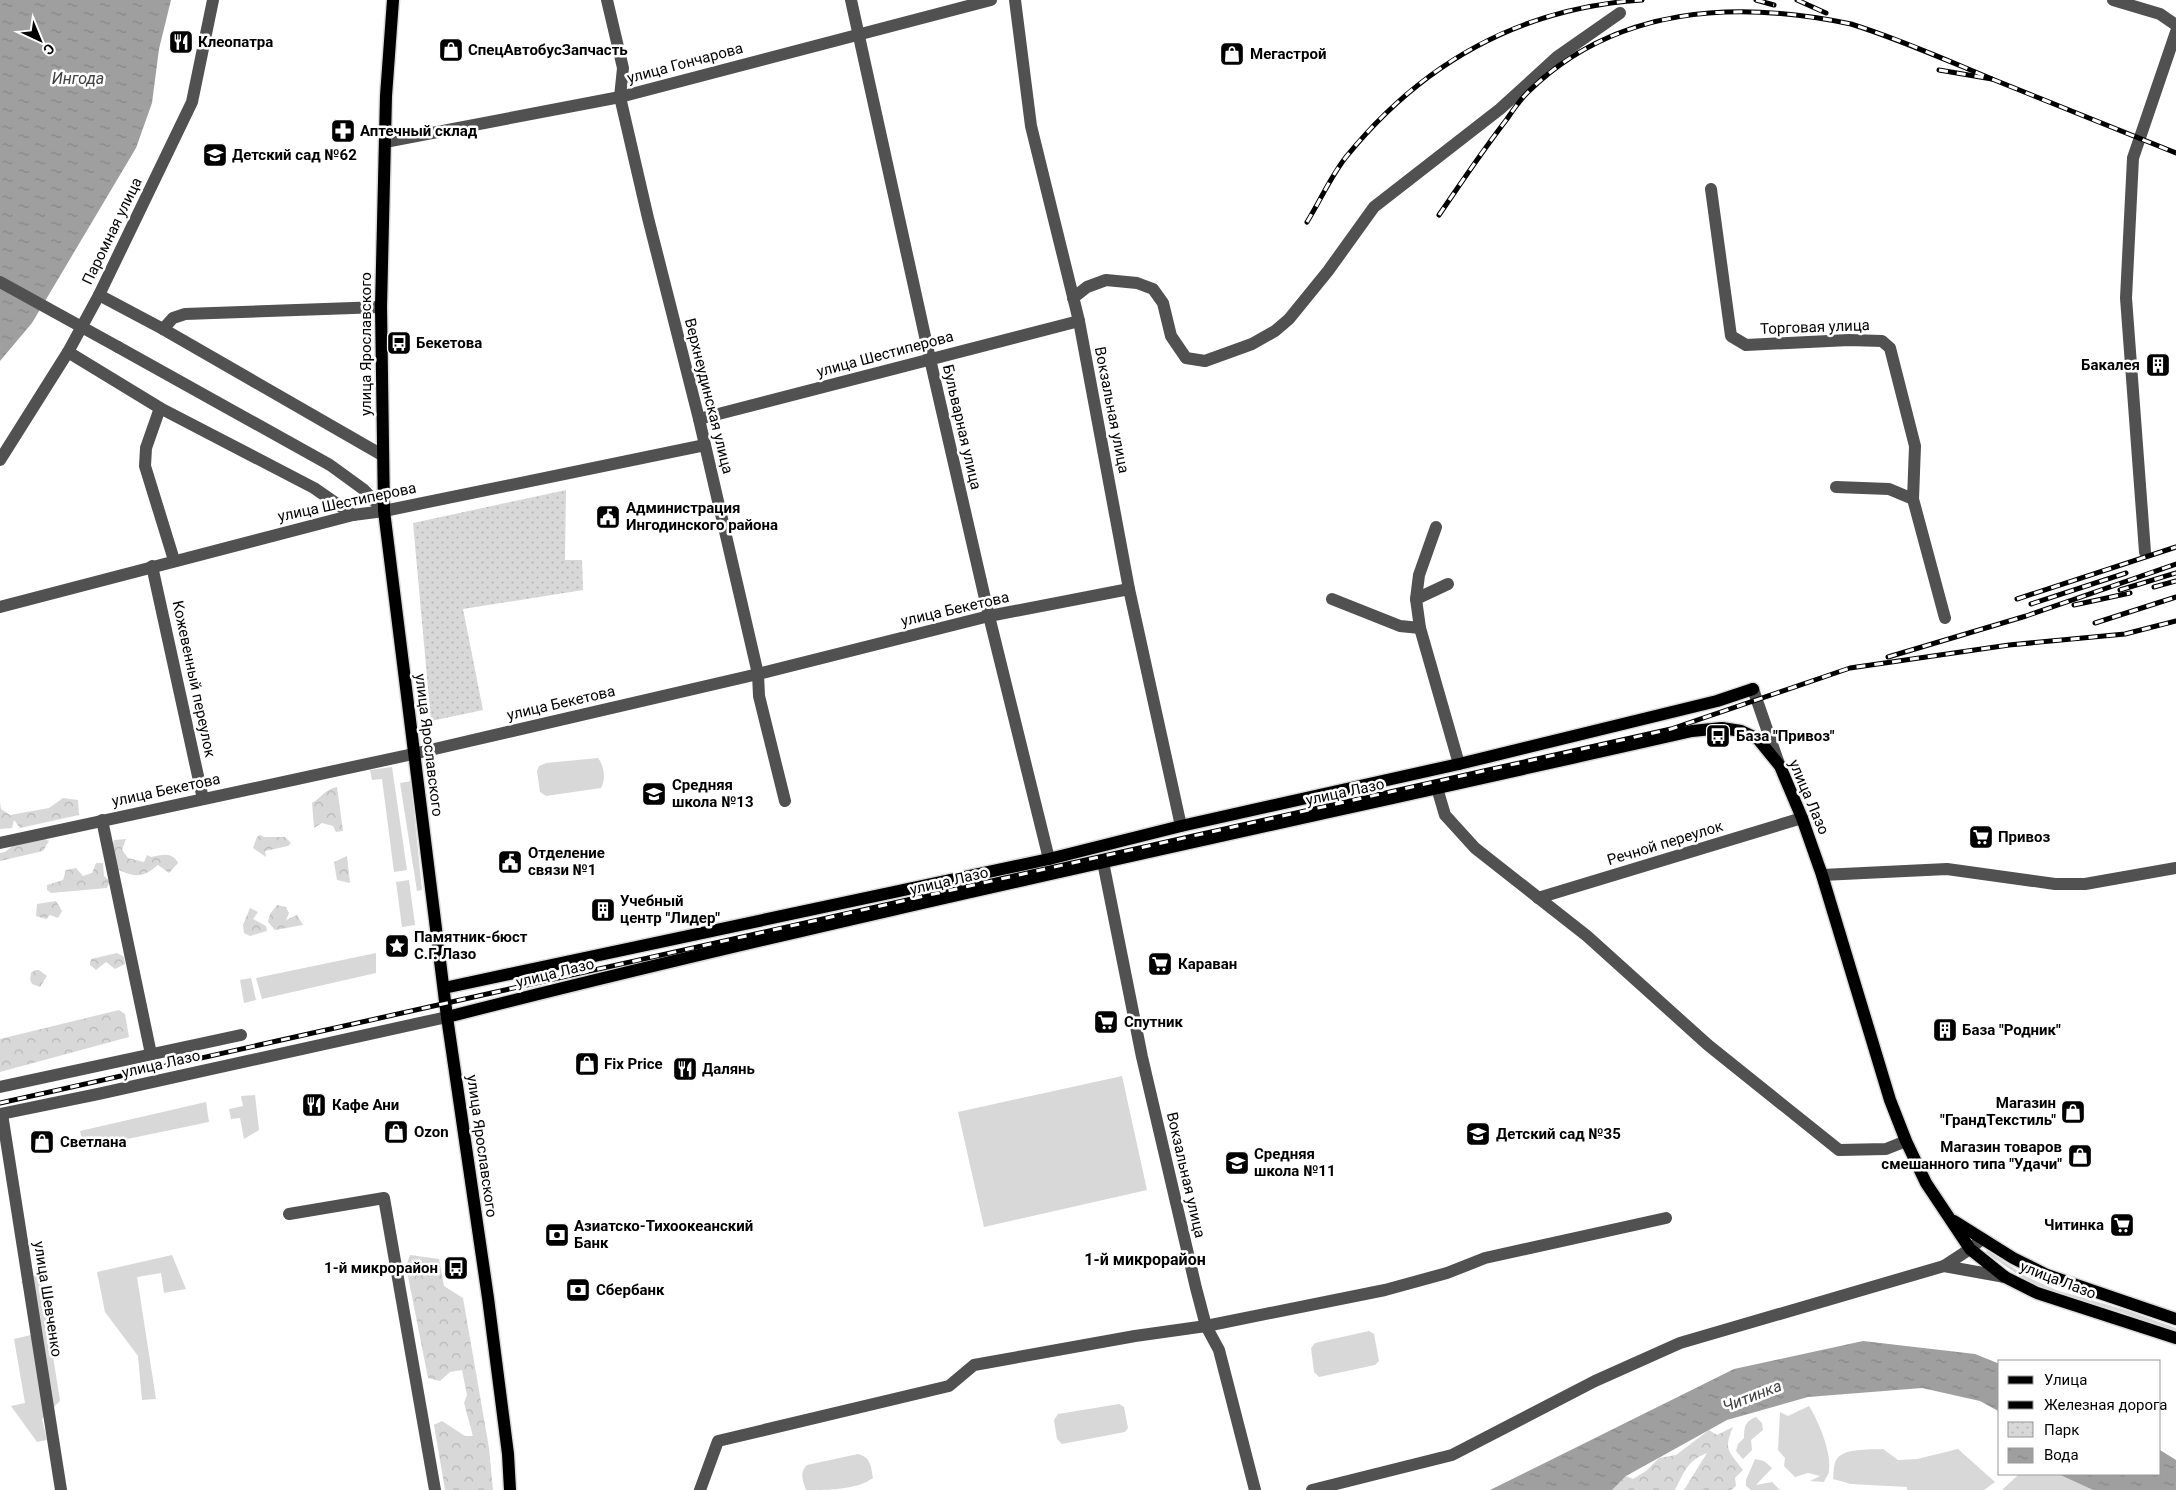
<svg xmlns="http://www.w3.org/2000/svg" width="2176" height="1490" font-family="Roboto,sans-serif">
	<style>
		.grass { fill: #d8d8d8 }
		.forest { fill: url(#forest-crowns) }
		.park { fill: url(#park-dots) }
		.water { fill: url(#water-ripples) }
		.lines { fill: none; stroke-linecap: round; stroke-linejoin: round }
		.major-casing { stroke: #dbdbdb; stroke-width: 15 }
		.minor { stroke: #515151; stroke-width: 12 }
		.major { stroke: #000; stroke-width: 12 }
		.rail-casing { stroke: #000; stroke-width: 5 }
		.rail { stroke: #fff; stroke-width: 3; stroke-dasharray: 9; stroke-linecap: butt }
		.minor-bridge { stroke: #515151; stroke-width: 12 }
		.labels { text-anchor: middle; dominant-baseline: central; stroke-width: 5; stroke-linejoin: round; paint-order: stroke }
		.poi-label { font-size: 15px; font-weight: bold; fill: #000; stroke: #fff; text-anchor: start }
		.street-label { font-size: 15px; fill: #000; stroke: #fff }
		.water-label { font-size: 16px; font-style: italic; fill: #404040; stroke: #fff }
		.neighbourhood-label { font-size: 16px; font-weight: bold; fill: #000; stroke: #fff }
	</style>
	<defs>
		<pattern id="forest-crowns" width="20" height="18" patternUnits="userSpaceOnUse" patternTransform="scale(1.25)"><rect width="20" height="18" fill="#d8d8d8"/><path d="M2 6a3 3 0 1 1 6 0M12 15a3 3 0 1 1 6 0" fill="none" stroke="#b8b8b8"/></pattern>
		<pattern id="park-dots" width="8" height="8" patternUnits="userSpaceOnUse" patternTransform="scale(1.25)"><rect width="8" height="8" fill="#d8d8d8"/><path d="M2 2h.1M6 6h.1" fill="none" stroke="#b8b8b8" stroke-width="1.8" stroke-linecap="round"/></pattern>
		<pattern id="water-ripples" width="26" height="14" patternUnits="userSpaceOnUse" patternTransform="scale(1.25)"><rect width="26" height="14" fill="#9f9f9f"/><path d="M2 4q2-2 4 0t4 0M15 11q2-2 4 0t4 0" fill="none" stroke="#878787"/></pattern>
	</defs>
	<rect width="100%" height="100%" fill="#fff"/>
	<!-- grass -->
	<g class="grass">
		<path d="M598 758C604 765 606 780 601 788L546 796 540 792 537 771 539 766 546 763Z"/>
		<path d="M392 767 407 870 394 872 382 779 372 780 370 770Z"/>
		<path d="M411 781 422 890 417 891 400 783Z"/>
		<path d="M409 880 415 925 402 927 396 882Z"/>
		<path d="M376 953V973L262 999 256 978Z"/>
		<path d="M251 978 256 1000 244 1003 240 980Z"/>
		<path d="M1122 1076 1147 1190 984 1227 958 1112Z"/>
		<path d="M255 1095 259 1130 244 1139 240 1118 231 1119 229 1109 243 1106 241 1096Z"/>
		<path d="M206 1102 209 1122 84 1148 80 1131Z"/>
		<path d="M1987 1250 2027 1277 2056 1290 2126 1310 2176 1328V1332L2124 1313 2055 1293 2026 1280 1986 1253Z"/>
		<path d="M172 1255 186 1289 164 1293 161 1273 137 1277 156 1399 142 1400 138 1356 105 1312 97 1272Z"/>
		<path d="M37 1274 42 1286 60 1401 42 1419 47 1440 37 1442 11 1406 25 1403 14 1339 39 1333 33 1296 21 1282Z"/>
		<path d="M1369 1331 1374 1334 1379 1361 1375 1365 1319 1377 1314 1372 1311 1348 1315 1343Z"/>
		<path d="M1119 1404 1124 1407 1128 1428 1125 1432 1062 1444 1057 1439 1054 1420 1058 1414Z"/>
		<path d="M1809 1406C1818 1420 1832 1453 1829 1471 1829 1474 1825 1479 1824 1482L1810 1481 1820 1476 1808 1473 1795 1477 1784 1466 1785 1458 1778 1450 1780 1412 1788 1416Z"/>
		<path d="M1756 1417 1762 1423 1763 1430 1751 1440 1752 1450 1743 1459 1736 1451 1738 1444 1744 1438C1744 1427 1745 1421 1756 1417Z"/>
		<path d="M1883 1449 1898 1460 1917 1459 1958 1449 1995 1482 1984 1490H1907V1487L1851 1484 1833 1479C1834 1474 1833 1468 1835 1463 1839 1447 1870 1450 1883 1449Z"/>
		<path d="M858 1454C871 1457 871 1467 873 1478 857 1490 828 1490 806 1490 803 1480 799 1473 807 1465Z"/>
		<path d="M1755 1459 1764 1461 1772 1468 1756 1485 1772 1482 1780 1490H1751L1746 1486V1480Z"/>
		<path d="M2022 1474H2058L2093 1490H2002L2018 1475Z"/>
	</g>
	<!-- forest -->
	<g class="forest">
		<path d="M337 787 343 831 336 832 333 826 322 823 314 828 312 803C322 797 326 789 337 787Z"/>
		<path d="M63 798 78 800 79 815 20 828 14 820 12 828 0 829V802L1 809 10 815 49 808Z"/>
		<path d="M260 835 264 837H285L291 843 288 846 265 851 266 857 253 848 257 837Z"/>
		<path d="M45 839 49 841 43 851 0 861V853L5 852 16 843Z"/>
		<path d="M126 839 122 850 128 858 144 862 147 855 151 857C162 855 172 851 178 863L169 873 158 865C141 879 135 877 116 869L110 855 114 840Z"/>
		<path d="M347 856 350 883 337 880 334 862Z"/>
		<path d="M96 863H103L104 876 110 881 107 888 51 893 47 890V885L63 880 66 870 76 868 83 876 92 873Z"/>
		<path d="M56 901 62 911 58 918 50 915 46 919 36 916 37 904Z"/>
		<path d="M277 905 286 907 289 913 286 920 297 915 303 925 275 930 268 922 270 914Z"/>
		<path d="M250 908 258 912 253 919 266 926 267 931 250 936 244 933 243 925Z"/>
		<path d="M117 953 124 957 125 964 115 969 106 962 96 970 90 965 91 959Z"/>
		<path d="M35 970H39L47 976 40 987 32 984 30 980 31 973Z"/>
		<path d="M119 1010 125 1014 129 1037 0 1072V1039Z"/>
		<path d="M410 1255 439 1259 444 1286 463 1298 489 1448 493 1490H445L434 1425 442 1421 465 1436H473L464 1403 467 1395 462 1370 450 1372 440 1381 428 1378 406 1266Z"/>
		<path d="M1733 1427C1723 1450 1729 1451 1743 1470L1735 1478 1736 1486 1731 1490H1684L1707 1453C1687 1461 1685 1471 1675 1490H1612L1626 1476 1633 1479 1646 1471 1659 1458 1676 1455 1709 1430 1717 1435Z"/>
	</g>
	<!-- park -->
	<path class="park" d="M566 490 565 560H582L583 590 463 609 483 710 431 721 413 523Z"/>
	<!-- water -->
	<g class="water">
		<path d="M0 0H171L159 49 152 103 136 148 32 323 0 361Z"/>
		<path d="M1863 1341 1975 1354 2000 1364V1412L1980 1401 1922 1388 1808 1397 1727 1420 1626 1476 1612 1490H1490L1734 1369Z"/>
		<path d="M2160 1450 2176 1460V1490H2093L2058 1474H2160Z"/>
	</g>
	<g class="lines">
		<defs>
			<g id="major">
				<path d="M393 0 386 96 381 307 384 511 447 1017 488 1298 508 1454 510 1490"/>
				<path d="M444 988 1049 859 1181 826 1459 764 1717 701 1753 689"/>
				<path d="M447 1017C860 912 1277 825 1692 731L1722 728 1741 731 1758 739 1780 766 1802 818 1822 875 1890 1100 1906 1141 1926 1183 1970 1249 2005 1277 2037 1293 2176 1338"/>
				<path d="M1954 1221 2013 1258 2047 1275 2176 1319"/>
			</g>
		</defs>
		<!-- major casing -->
		<use href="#major" class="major-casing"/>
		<!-- minor -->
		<g class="minor">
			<path d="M607 0 623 68 620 97 648 218 699 419 758 674 759 696 785 801"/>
			<path d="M851 0 930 359 989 616 1049 859"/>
			<path d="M1015 0 1031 126 1079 321 1129 589 1181 826"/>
			<path d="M2113 0 2160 14 2176 25"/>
			<path d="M385 142 620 97 991 0"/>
			<path d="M1711 189 1731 336 1746 345 1849 340 1882 341 1890 348 1915 446 1913 499 1945 618"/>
			<path d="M99 295 163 329 173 318 185 314 381 307"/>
			<path d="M1073 298 1087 287 1106 280 1137 283 1153 289 1163 303 1171 336 1186 358 1205 361 1252 344 1275 331 1289 319 1328 271 1374 207 1500 109 1557 57 1620 13"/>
			<path d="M163 329 382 455"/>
			<path d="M118 347 330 465 363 489 384 511"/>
			<path d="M68 352 160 408 314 488 353 515"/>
			<path d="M160 408 146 448 145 466 174 560"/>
			<path d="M699 419 1079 321"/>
			<path d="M0 460 68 352 99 295 192 102 213 0"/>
			<path d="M1836 487 1889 489 1913 499"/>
			<path d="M1436 527 1419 575 1416 599 1420 628 1459 764"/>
			<path d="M2145 552 2126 298 2133 158 2176 32"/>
			<path d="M152 566 203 799"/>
			<path d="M1332 599 1400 626 1420 628"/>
			<path d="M1416 599 1448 584"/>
			<path d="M0 607 353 515 384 511 705 445"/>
			<path d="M1753 689 1779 764"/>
			<path d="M1437 788 1445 815 1475 848 1587 936 1708 1045 1839 1150 1886 1149 1906 1141"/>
			<path d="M102 820 151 1054"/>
			<path d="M0 843 413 754 758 674 989 616 1129 589"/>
			<path d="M1103 862 1142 1057 1196 1288 1206 1326 1219 1350 1255 1490"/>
			<path d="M1822 875 1947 869 2055 884H2085L2176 868"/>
			<path d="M1538 898 1802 818"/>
			<path d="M0 1087 241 1035"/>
			<path d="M0 1114 98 1094 447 1017"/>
			<path d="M2 1114 61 1490"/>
			<path d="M289 1214 384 1198 435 1490"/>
			<path d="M1944 1266 2005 1277"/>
			<path d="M700 1490 718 1441 949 1386 974 1365 1135 1336 1206 1326 1385 1290 1447 1273 1485 1258 1666 1218"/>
			<path d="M1312 1490 1452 1455 1595 1381 1680 1343 1944 1266 1970 1249 1982 1239"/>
		</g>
		<!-- major -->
		<use href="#major" class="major"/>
		<defs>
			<g id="rail">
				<path d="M1756 0 1774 5"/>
				<path d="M1797 0 1826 13"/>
				<path d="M1939 70 1992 79 2176 153"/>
				<path d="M1439 215C1461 183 1483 150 1507 119 1513 110 1520 100 1528 92 1615 6 1736 0 1851 24 1899 39 1946 60 1992 79"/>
				<path d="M1307 222C1320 201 1331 176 1346 157 1423 62 1520 8 1642 0"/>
				<path d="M2154 587 2176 581"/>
				<path d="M2120 590 2176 573"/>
				<path d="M2017 599 2176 547"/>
				<path d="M2031 604 2126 573"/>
				<path d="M2074 605 2130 593"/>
				<path d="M2095 623 2176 597"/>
				<path d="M1888 657 2026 616 2176 564"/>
				<path d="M0 1103 1671 729 1850 668 2009 645 2125 634 2176 621"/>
			</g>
		</defs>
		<!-- rail casing -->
		<use href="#rail" class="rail-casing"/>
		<!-- rail -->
		<use href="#rail" class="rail"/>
		<!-- minor-bridge -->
		<path class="minor-bridge" d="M0 282 118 347"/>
	</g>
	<!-- icons -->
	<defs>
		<symbol id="restaurant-square" viewBox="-11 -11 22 22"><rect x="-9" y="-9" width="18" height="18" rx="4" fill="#000" stroke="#fff"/><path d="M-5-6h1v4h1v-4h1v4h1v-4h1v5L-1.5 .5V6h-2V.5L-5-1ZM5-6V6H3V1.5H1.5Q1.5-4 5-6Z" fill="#fff"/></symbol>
		<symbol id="shop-square" viewBox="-11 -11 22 22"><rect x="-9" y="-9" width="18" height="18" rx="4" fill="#000" stroke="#fff"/><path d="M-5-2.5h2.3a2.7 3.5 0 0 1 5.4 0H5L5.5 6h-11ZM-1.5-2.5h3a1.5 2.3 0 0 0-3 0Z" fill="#fff"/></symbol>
		<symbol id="pharmacy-square" viewBox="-11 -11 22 22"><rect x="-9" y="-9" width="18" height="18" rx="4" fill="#000" stroke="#fff"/><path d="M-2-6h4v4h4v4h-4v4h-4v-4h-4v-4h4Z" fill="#fff"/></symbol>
		<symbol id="school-square" viewBox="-11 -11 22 22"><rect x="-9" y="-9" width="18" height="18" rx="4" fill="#000" stroke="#fff"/><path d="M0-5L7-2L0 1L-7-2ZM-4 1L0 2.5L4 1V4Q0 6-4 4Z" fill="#fff"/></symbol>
		<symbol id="bus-square" viewBox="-11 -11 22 22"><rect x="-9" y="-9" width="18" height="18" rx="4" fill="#000" stroke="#fff"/><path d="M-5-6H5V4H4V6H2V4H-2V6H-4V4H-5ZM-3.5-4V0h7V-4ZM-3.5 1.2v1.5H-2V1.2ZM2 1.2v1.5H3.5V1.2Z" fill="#fff"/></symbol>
		<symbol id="building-square" viewBox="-11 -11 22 22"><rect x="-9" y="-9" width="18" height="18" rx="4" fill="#000" stroke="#fff"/><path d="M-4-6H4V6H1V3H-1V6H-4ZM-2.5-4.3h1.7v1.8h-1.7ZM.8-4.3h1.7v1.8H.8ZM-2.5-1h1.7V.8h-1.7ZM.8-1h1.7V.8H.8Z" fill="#fff"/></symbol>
		<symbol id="civic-square" viewBox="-11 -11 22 22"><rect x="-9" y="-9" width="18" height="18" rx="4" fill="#000" stroke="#fff"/><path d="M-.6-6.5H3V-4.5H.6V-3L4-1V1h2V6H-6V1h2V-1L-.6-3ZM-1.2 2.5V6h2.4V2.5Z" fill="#fff"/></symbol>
		<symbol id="supermarket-square" viewBox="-11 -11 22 22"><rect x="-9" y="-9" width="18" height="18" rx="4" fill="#000" stroke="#fff"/><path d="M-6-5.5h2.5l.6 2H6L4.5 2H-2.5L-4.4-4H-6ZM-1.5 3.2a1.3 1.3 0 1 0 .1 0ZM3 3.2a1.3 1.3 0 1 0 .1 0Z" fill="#fff"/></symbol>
		<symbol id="sight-square" viewBox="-11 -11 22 22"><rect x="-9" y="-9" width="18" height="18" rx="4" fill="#000" stroke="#fff"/><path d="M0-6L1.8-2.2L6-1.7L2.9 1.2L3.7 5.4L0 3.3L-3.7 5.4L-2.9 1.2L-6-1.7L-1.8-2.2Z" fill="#fff"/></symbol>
		<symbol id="bank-square" viewBox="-11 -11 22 22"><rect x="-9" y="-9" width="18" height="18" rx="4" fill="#000" stroke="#fff"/><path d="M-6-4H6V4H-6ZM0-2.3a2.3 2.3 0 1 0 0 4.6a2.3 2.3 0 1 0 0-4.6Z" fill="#fff"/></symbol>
	</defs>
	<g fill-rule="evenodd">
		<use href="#restaurant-square" x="167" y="28" width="28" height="28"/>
		<use href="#shop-square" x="437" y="36" width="28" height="28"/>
		<use href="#shop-square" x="1218" y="40" width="28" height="28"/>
		<use href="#pharmacy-square" x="329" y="117" width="28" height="28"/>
		<use href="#school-square" x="201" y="141" width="28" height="28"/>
		<use href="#bus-square" x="385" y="329" width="28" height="28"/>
		<use href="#building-square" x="2144" y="351" width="28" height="28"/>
		<use href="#civic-square" x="594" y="503" width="28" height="28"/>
		<use href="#bus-square" x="1704" y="722" width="28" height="28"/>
		<use href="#school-square" x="640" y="780" width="28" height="28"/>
		<use href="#supermarket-square" x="1967" y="823" width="28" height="28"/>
		<use href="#civic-square" x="496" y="848" width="28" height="28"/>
		<use href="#building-square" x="589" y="896" width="28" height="28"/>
		<use href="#sight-square" x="383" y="932" width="28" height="28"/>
		<use href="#supermarket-square" x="1146" y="950" width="28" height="28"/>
		<use href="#supermarket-square" x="1092" y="1008" width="28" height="28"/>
		<use href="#building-square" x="1931" y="1016" width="28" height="28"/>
		<use href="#shop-square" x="573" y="1050" width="28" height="28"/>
		<use href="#restaurant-square" x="671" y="1055" width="28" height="28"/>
		<use href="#restaurant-square" x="300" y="1091" width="28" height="28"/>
		<use href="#shop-square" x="2059" y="1098" width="28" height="28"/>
		<use href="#shop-square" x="382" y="1118" width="28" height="28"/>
		<use href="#school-square" x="1464" y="1120" width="28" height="28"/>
		<use href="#shop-square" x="28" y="1128" width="28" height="28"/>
		<use href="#shop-square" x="2066" y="1142" width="28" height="28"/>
		<use href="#school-square" x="1223" y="1149" width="28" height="28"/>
		<use href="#supermarket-square" x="2108" y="1211" width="28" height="28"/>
		<use href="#bank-square" x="543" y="1221" width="28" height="28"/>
		<use href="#bus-square" x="442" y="1254" width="28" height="28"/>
		<use href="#bank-square" x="564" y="1276" width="28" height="28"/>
	</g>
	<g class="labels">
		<!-- poi labels -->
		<g class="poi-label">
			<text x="198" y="42">Клеопатра</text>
			<text x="468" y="50">СпецАвтобусЗапчасть</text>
			<text x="1250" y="54">Мегастрой</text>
			<text x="360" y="131">Аптечный склад</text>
			<text x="232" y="155">Детский сад №62</text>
			<text x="416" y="343">Бекетова</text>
			<text x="2140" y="365" text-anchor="end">Бакалея</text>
			<text x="626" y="508">Администрация<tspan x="626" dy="17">Ингодинского района</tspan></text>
			<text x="1736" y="736">База "Привоз"</text>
			<text x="672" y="785">Средняя<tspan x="672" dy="17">школа №13</tspan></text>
			<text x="1998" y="837">Привоз</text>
			<text x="528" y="853">Отделение<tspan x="528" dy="17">связи №1</tspan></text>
			<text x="620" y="901">Учебный<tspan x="620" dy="17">центр "Лидер"</tspan></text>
			<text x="414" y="937">Памятник-бюст<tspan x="414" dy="17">С.Г. Лазо</tspan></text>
			<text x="1178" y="964">Караван</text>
			<text x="1124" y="1022">Спутник</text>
			<text x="1962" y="1030">База "Родник"</text>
			<text x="604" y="1064">Fix Price</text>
			<text x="702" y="1069">Далянь</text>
			<text x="2056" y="1103" text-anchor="end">Магазин<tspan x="2056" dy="17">"ГрандТекстиль"</tspan></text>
			<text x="332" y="1105">Кафе Ани</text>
			<text x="414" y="1132">Ozon</text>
			<text x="1496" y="1134">Детский сад №35</text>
			<text x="60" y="1142">Светлана</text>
			<text x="2062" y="1147" text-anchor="end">Магазин товаров<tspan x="2062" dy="17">смешанного типа "Удачи"</tspan></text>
			<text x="1254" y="1154">Средняя<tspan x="1254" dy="17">школа №11</tspan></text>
			<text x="2104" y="1225" text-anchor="end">Читинка</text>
			<text x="574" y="1226">Азиатско-Тихоокеанский<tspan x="574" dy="17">Банк</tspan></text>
			<text x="438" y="1268" text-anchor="end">1-й микрорайон</text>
			<text x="596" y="1290">Сбербанк</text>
		</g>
		<!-- street labels -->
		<g class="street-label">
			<text transform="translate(685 63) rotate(-15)">улица Гончарова</text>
			<text transform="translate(112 231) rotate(-64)">Паромная улица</text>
			<text transform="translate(1815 327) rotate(-2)">Торговая улица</text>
			<text transform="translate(366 344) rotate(-90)">улица Ярославского</text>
			<text transform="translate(885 354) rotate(-15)">улица Шестиперова</text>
			<text transform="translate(709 396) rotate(76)">Верхнеудинская улица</text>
			<text transform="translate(1112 410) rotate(79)">Вокзальная улица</text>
			<text transform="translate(962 427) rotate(77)">Бульварная улица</text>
			<text transform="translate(347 502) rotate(-12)">улица Шестиперова</text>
			<text transform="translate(955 609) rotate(-13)">улица Бекетова</text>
			<text transform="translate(194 679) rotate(78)">Кожевенный переулок</text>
			<text transform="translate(561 703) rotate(-13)">улица Бекетова</text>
			<text transform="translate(429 745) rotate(83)">улица Ярославского</text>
			<text transform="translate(166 790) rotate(-12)">улица Бекетова</text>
			<text transform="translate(1345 792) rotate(-12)">улица Лазо</text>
			<text transform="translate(1809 797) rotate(67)">улица Лазо</text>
			<text transform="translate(1665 843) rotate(-17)">Речной переулок</text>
			<text transform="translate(949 881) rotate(-13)">улица Лазо</text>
			<text transform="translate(555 973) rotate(-14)">улица Лазо</text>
			<text transform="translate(161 1064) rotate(-13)">улица Лазо</text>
			<text transform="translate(482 1146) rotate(82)">улица Ярославского</text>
			<text transform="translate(1186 1175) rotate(77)">Вокзальная улица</text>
			<text transform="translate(2058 1280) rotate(21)">улица Лазо</text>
			<text transform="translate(48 1299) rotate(81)">улица Шевченко</text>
		</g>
		<!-- water labels -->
		<g class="water-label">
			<text x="78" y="78">Ингода</text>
			<text transform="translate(1752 1396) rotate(-21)">Читинка</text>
		</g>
		<!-- neighbourhood labels -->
		<g class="neighbourhood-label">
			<text x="1145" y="1259">1-й микрорайон</text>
		</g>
	</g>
	<!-- legend -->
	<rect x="1998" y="1360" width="162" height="115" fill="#ffffff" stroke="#999999"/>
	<rect x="2008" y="1376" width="25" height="8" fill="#000000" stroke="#999999"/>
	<text x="2044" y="1385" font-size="15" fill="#000000">Улица</text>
	<rect x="2008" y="1401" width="25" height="8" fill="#000000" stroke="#999999"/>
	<text x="2044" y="1410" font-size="15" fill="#000000">Железная дорога</text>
	<rect x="2008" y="1422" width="25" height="15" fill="url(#park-dots)" stroke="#999999"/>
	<text x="2044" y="1435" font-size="15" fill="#000000">Парк</text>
	<rect x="2008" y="1448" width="25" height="15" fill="url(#water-ripples)" stroke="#999999"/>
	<text x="2044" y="1460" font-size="15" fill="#000000">Вода</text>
	<!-- north arrow -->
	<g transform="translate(40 40) rotate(136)" stroke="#ffffff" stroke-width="4" paint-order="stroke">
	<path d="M0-4L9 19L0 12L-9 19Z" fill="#000000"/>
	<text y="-8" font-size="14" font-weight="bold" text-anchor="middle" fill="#000000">С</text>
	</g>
</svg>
